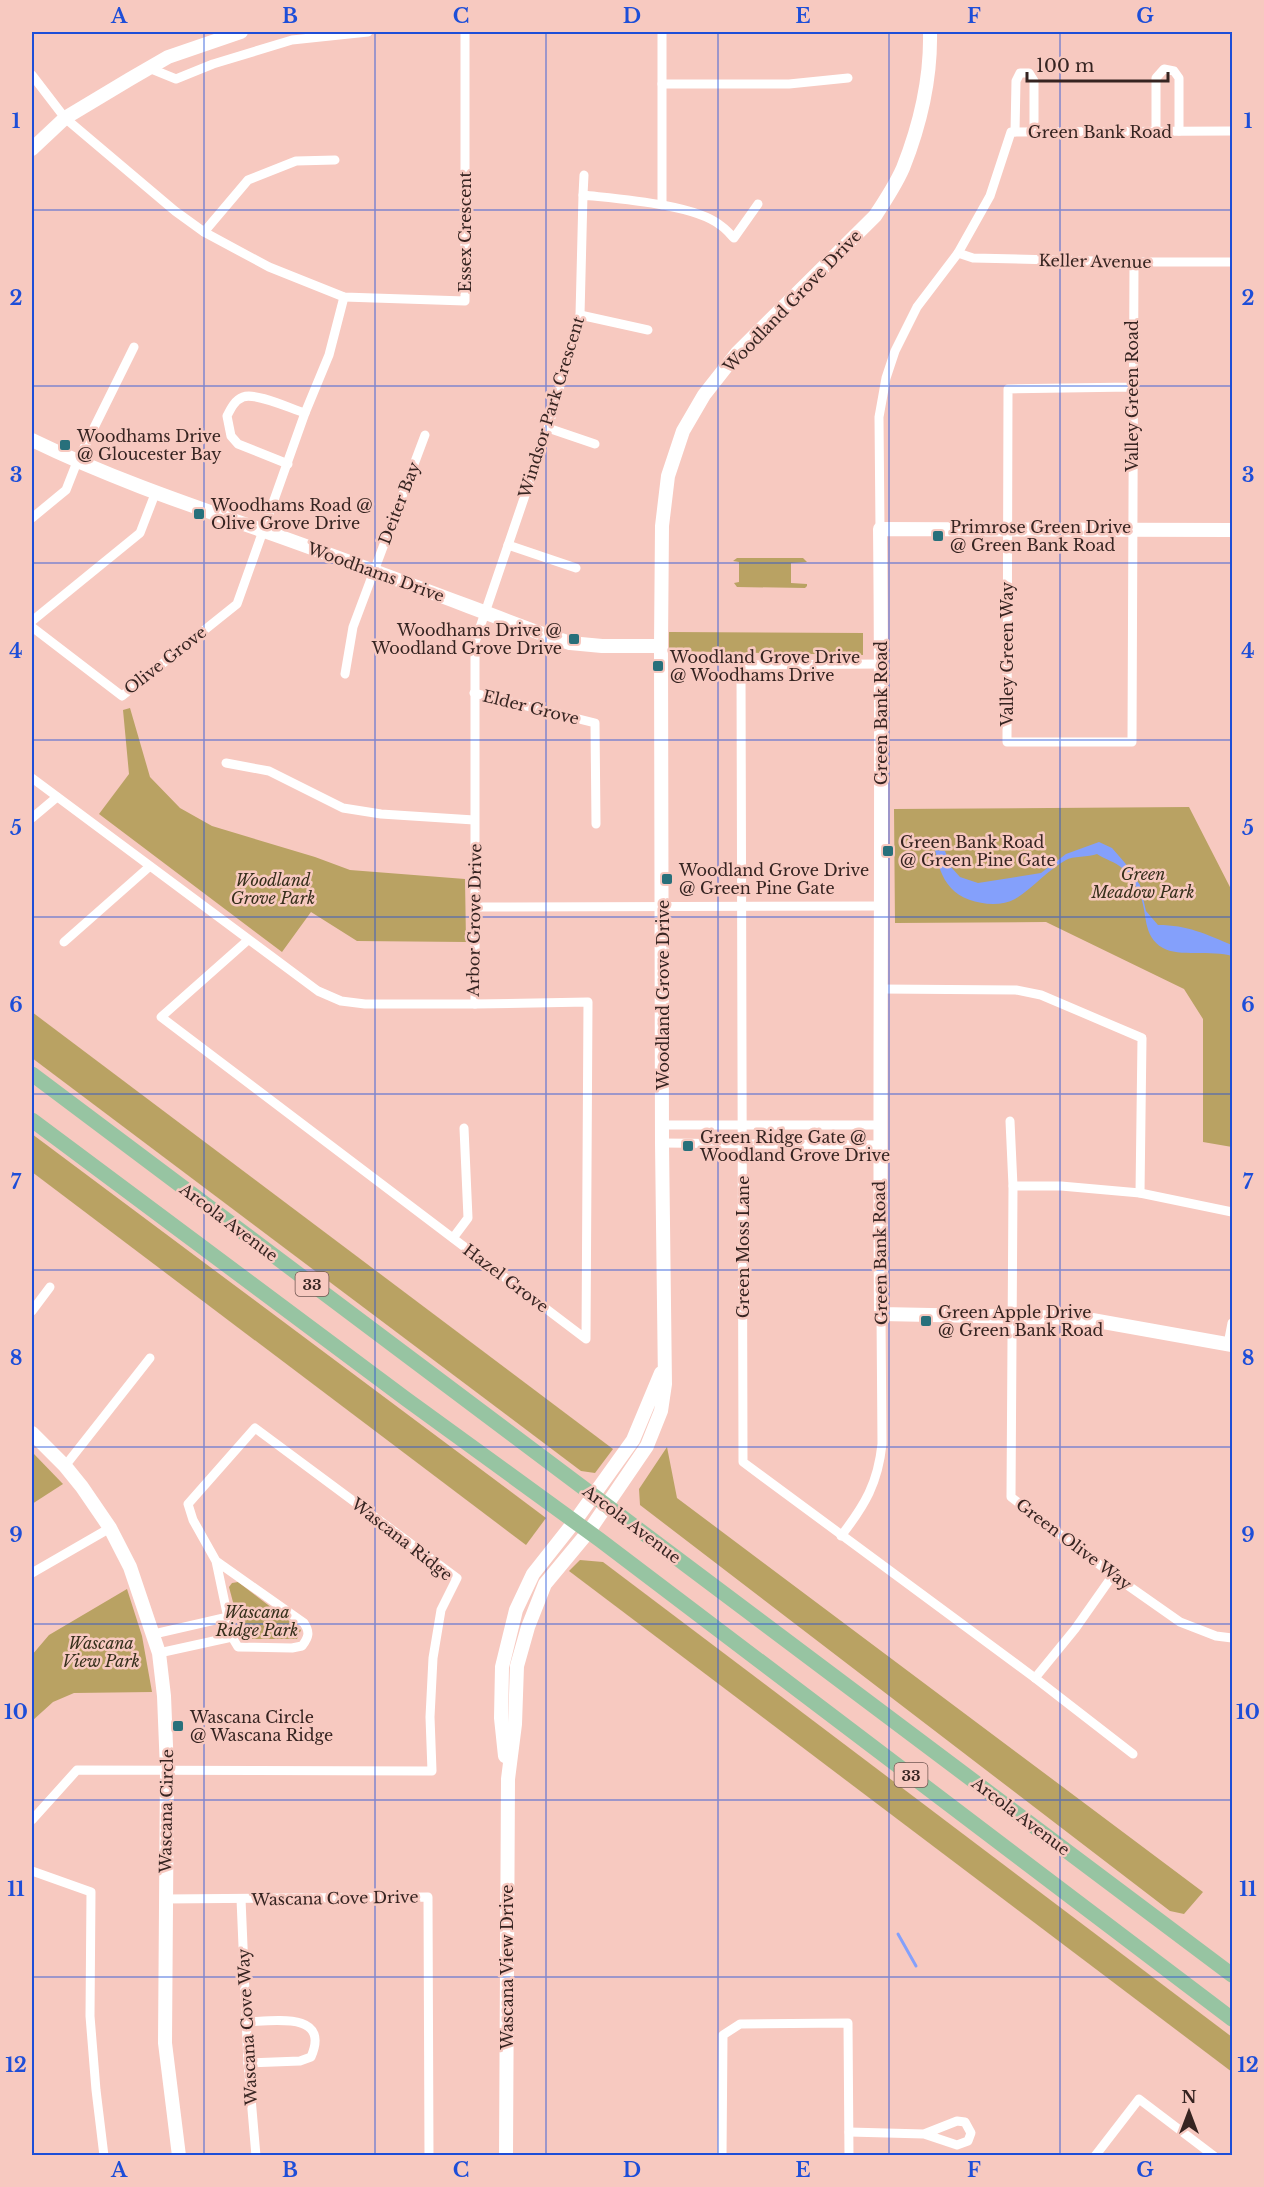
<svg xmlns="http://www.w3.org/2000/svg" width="1264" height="2187" font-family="'Libre Baskerville',serif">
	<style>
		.green { fill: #b9a263 }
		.water { fill: #84a0fb }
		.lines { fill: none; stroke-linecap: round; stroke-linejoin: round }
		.stream { stroke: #84a0fb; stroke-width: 3 }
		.street { stroke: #fff; stroke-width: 9 }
		.secondary { stroke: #fff; stroke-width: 14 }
		.primary { stroke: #97c4a2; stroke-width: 15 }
		.grid { fill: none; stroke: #1d4ed8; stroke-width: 1.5; stroke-opacity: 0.55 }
		.poi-dot { fill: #28707b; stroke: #f7c9c0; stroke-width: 2 }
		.labels { text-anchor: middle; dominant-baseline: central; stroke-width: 5; stroke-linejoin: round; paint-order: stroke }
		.shield { fill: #f7c9c0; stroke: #705651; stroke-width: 1.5 }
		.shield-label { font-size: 15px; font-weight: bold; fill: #362421 }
		.street-label { font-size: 16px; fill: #362421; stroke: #f7c9c0 }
		.poi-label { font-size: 16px; fill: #362421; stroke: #f7c9c0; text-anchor: start }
		.park-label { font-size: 16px; font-style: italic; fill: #362f1b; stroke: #f7c9c0 }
		.neatline { fill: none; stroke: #1d4ed8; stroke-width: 2 }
		.grid-label { font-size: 20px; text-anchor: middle; font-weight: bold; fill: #1d4ed8 }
	</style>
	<rect width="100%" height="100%" fill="#f7c9c0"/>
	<!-- green -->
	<g class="green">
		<path d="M737 558H803L807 562 791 563V583L807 584V586L805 588 737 587 734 583 739 582V562L733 561Z"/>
		<path d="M669 632 863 633V655L669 651Z"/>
		<path d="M130 708 150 777 180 808 212 826 315 857 350 870 465 879 466 942 357 941 311 912 282 952 99 814 129 774 123 710Z"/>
		<path d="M1189 807 1232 891V1147L1203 1142V1019L1184 989 1046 922 895 923 894 809Z"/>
		<path d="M32 1012 613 1449 595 1473 581 1471 32 1058Z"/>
		<path d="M32 1134 546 1518 526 1545 32 1172Z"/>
		<path d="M667 1447 677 1498 1203 1892 1184 1914 1170 1911 640 1505 639 1489Z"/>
		<path d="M32 1452 63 1484 32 1504Z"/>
		<path d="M580 1560 603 1562 1232 2037V2072L569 1571Z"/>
		<path d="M238 1582 301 1630 297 1639H247L242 1636 229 1587 232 1583Z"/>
		<path d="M127 1589 142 1636 152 1692 74 1693 53 1702 32 1721V1655L49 1635Z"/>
	</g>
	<!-- water -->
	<path class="water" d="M1099 842 1112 848 1125 863 1140 885 1146 911 1158 925C1188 925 1205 934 1232 945V956C1213 950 1178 957 1163 948 1142 936 1148 914 1140 895 1137 886 1128 874 1122 868 1116 862 1104 859 1097 854 1089 857 1072 856 1066 860 1049 869 1033 888 1015 899 997 909 964 903 951 888 941 877 938 864 935 850L945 851 951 867 960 877 978 883 1041 873 1066 854Z"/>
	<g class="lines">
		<!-- stream -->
		<path class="stream" d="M898 1934 916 1966"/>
		<!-- street -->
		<g class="street">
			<path d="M149 68 176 79 213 64 292 40 368 32"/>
			<path d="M32 75 65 118 175 211 204 232 269 267 344 297 465 301V32"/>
			<path d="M662 84H789L848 78"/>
			<path d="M1015 132 1016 81 1020 73H1029L1034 81V132"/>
			<path d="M1156 132V78L1164 69 1174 71 1179 78V131"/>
			<path d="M583 195 584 175"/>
			<path d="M662 205V32"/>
			<path d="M204 232 248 180 296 161 335 160"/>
			<path d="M958 253 973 258 1134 262H1232"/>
			<path d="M580 315 648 330"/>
			<path d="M1132 387 1008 389 1007 742H1132L1134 262"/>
			<path d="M548 428 595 444"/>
			<path d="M288 464 238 444 231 436 227 416C231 408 235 400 243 397 256 392 291 409 305 413"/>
			<path d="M32 518 66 490 77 462 134 347"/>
			<path d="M880 529 879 417 886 378 895 351 917 307 958 253 990 196 1011 132 1232 131"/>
			<path d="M508 545 576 568"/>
			<path d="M32 621 140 533 155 494"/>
			<path d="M32 627 122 696 237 604 305 413 329 355 344 297"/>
			<path d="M880 664 741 665 743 1462 1035 1678 1133 1754"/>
			<path d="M345 674 353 627 425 435"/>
			<path d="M474 693 595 723 596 824"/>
			<path d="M226 763 269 771 343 808 381 814 474 820"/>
			<path d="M32 778 318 991 341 1001 365 1004H475V642L548 428 580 315 583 195C618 199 693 204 720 225 725 228 730 234 734 238L758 204"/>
			<path d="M32 818 57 797"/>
			<path d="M475 907 881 906"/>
			<path d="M248 940 161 1017 586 1339 588 1002 475 1004"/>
			<path d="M64 942 149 867"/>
			<path d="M881 989 1016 990 1041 995 1142 1038 1140 1193"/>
			<path d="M1010 1121 1013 1186 1011 1497 1113 1575 1180 1622 1216 1636 1232 1638"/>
			<path d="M662 1125H880"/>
			<path d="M662 1143 879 1145"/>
			<path d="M1013 1186H1061L1140 1193 1232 1212"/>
			<path d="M453 1238 468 1218 464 1128"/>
			<path d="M32 1311 50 1287"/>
			<path d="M1228 1344 1232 1323"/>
			<path d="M65 1466 150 1358"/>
			<path d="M841 1536C865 1505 878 1483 882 1444L881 1314"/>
			<path d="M32 1573 110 1528"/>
			<path d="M154 1634 228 1617"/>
			<path d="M159 1653 232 1637"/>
			<path d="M1035 1678 1075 1629 1113 1575"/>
			<path d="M32 1820 77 1770 432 1771 430 1717 433 1658 441 1610 457 1578 255 1428 188 1504 193 1520 216 1561 232 1637 238 1647 292 1648 302 1646C309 1637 310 1632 304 1623L216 1561"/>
			<path d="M32 1871 91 1892 90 2016 96 2090 104 2156"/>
			<path d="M165 1899 428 1897 429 2156"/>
			<path d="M241 1899 248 2063 256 2156"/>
			<path d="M246 2022C273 2021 331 2011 311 2057L300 2061 248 2063"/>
			<path d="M849 2132 924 2134 957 2145 968 2141 971 2133 965 2122 957 2121 924 2134"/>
			<path d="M722 2156 723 2035 740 2024 848 2023 849 2156"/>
			<path d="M1095 2156 1139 2099 1214 2156"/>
		</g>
		<!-- secondary -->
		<g class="secondary">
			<path d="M32 149 65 118 130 79 168 57 241 32"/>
			<path d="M32 440C108 477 184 503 264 531 355 563 446 598 537 632L570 643 602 646H661"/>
			<path d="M1232 530 880 529C883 791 879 1053 881 1314L1081 1318 1232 1345"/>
			<path d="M32 1433 65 1466 82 1487 110 1528 130 1567 159 1653 164 1696 167 1770 165 2043 179 2156"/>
			<path d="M505 1756 501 1718 502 1667 516 1610 533 1574 575 1521 633 1440 661 1373"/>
			<path d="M506 2156 508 1779 515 1724 517 1666 528 1627 545 1584 589 1531 647 1446 661 1411 665 1384 662 1143 661 646 662 526 668 476 683 431 704 395 737 353 875 216C885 201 896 184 903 168 920 125 931 77 930 32"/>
		</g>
		<!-- primary -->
		<g class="primary">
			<path d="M32 1074 1232 1975"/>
			<path d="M32 1120 406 1399 600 1540 1232 2019"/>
		</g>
	</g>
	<!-- grid -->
	<path class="grid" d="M204 32V2156M375 32V2156M546 32V2156M718 32V2156M889 32V2156M1060 32V2156M32 210H1232M32 386H1232M32 563H1232M32 740H1232M32 917H1232M32 1094H1232M32 1270H1232M32 1447H1232M32 1624H1232M32 1800H1232M32 1977H1232"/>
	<!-- markers -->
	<g class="poi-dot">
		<rect x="59" y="439" width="12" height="12" rx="3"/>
		<rect x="193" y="508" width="12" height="12" rx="3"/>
		<rect x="932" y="530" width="12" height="12" rx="3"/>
		<rect x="568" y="633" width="12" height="12" rx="3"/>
		<rect x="652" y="660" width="12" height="12" rx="3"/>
		<rect x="882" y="845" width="12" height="12" rx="3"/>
		<rect x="661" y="873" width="12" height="12" rx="3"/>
		<rect x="682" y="1140" width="12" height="12" rx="3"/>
		<rect x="920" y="1315" width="12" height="12" rx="3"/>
		<rect x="172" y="1720" width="12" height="12" rx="3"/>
	</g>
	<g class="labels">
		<!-- shield labels -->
		<g class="shield">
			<rect x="295.5" y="1272" width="33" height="24" rx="4.5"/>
			<rect x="894.5" y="1763" width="33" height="24" rx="4.5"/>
		</g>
		<g class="shield-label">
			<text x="312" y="1284">33</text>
			<text x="911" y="1775">33</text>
		</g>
		<!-- street labels -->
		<g class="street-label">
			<text x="1100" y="132">Green Bank Road</text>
			<text transform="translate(465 232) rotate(-90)">Essex Crescent</text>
			<text transform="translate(1095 261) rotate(1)">Keller Avenue</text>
			<text transform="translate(792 301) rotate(-46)">Woodland Grove Drive</text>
			<text transform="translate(1132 396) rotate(-90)">Valley Green Road</text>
			<text transform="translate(551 407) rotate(-73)">Windsor Park Crescent</text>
			<text transform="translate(399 503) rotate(-69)">Deiter Bay</text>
			<text transform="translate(376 572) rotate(20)">Woodhams Drive</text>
			<text transform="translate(1007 654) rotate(-90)">Valley Green Way</text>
			<text transform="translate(165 660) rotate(-38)">Olive Grove</text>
			<text transform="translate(531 707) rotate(14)">Elder Grove</text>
			<text transform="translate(881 713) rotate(-90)">Green Bank Road</text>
			<text transform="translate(474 920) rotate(-89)">Arbor Grove Drive</text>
			<text transform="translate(663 995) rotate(-90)">Woodland Grove Drive</text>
			<text transform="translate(229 1222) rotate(37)">Arcola Avenue</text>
			<text transform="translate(743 1247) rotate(-90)">Green Moss Lane</text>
			<text transform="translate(880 1253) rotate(-91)">Green Bank Road</text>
			<text transform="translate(506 1278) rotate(37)">Hazel Grove</text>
			<text transform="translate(632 1524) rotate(37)">Arcola Avenue</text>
			<text transform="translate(402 1539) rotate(38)">Wascana Ridge</text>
			<text transform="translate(1074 1544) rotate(37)">Green Olive Way</text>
			<text transform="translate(166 1811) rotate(-89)">Wascana Circle</text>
			<text transform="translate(1021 1816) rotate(37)">Arcola Avenue</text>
			<text transform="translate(335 1898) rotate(-1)">Wascana Cove Drive</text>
			<text transform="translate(507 1967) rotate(-90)">Wascana View Drive</text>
			<text transform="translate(247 2027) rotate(-93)">Wascana Cove Way</text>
		</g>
		<!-- poi labels -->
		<g class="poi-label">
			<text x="77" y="436">Woodhams Drive<tspan x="77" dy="18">@ Gloucester Bay</tspan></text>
			<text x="211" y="505">Woodhams Road @<tspan x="211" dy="18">Olive Grove Drive</tspan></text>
			<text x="950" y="527">Primrose Green Drive<tspan x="950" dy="18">@ Green Bank Road</tspan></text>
			<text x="562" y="630" text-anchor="end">Woodhams Drive @<tspan x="562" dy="18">Woodland Grove Drive</tspan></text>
			<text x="670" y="657">Woodland Grove Drive<tspan x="670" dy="18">@ Woodhams Drive</tspan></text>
			<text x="900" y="842">Green Bank Road<tspan x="900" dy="18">@ Green Pine Gate</tspan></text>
			<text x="679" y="870">Woodland Grove Drive<tspan x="679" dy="18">@ Green Pine Gate</tspan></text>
			<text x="700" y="1137">Green Ridge Gate @<tspan x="700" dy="18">Woodland Grove Drive</tspan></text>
			<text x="938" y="1312">Green Apple Drive<tspan x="938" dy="18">@ Green Bank Road</tspan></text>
			<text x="190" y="1717">Wascana Circle<tspan x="190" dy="18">@ Wascana Ridge</tspan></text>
		</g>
		<!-- park labels -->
		<g class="park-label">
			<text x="1143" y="874">Green<tspan x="1143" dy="18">Meadow Park</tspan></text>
			<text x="273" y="880">Woodland<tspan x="273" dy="18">Grove Park</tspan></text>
			<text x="257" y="1612">Wascana<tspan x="257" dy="18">Ridge Park</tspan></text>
			<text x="101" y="1643">Wascana<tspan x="101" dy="18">View Park</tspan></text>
		</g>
	</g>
	<!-- border -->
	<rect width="1264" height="2187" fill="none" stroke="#f7c9c0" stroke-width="66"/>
	<!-- north arrow -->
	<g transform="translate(1189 2112)" stroke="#f7c9c0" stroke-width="4.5" paint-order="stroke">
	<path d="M0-4.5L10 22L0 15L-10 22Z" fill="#362421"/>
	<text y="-9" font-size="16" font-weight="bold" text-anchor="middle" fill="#362421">N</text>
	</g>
	<!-- scale -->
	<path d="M1027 72v9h141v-9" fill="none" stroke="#362421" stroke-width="3"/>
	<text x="1036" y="72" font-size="18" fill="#362421" stroke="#f7c9c0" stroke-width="4.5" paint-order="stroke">100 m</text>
	<rect x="33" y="33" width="1198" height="2121" class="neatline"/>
	<g class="grid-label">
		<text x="119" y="23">A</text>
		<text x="290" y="23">B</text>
		<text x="461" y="23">C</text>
		<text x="632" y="23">D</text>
		<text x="803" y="23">E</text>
		<text x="974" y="23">F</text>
		<text x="1145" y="23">G</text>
		<text x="16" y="128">1</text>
		<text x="1248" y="128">1</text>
		<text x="16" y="305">2</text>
		<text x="1248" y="305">2</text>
		<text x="16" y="482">3</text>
		<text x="1248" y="482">3</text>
		<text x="16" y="658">4</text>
		<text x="1248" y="658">4</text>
		<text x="16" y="835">5</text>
		<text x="1248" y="835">5</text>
		<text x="16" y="1012">6</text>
		<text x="1248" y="1012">6</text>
		<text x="16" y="1189">7</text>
		<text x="1248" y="1189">7</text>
		<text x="16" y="1365">8</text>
		<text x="1248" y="1365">8</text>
		<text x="16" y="1542">9</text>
		<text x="1248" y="1542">9</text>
		<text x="16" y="1719">10</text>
		<text x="1248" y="1719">10</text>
		<text x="16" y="1896">11</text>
		<text x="1248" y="1896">11</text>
		<text x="16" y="2072">12</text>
		<text x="1248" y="2072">12</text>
		<text x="119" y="2177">A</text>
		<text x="290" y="2177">B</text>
		<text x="461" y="2177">C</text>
		<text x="632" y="2177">D</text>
		<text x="803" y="2177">E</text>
		<text x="974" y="2177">F</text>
		<text x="1145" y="2177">G</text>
	</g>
</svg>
